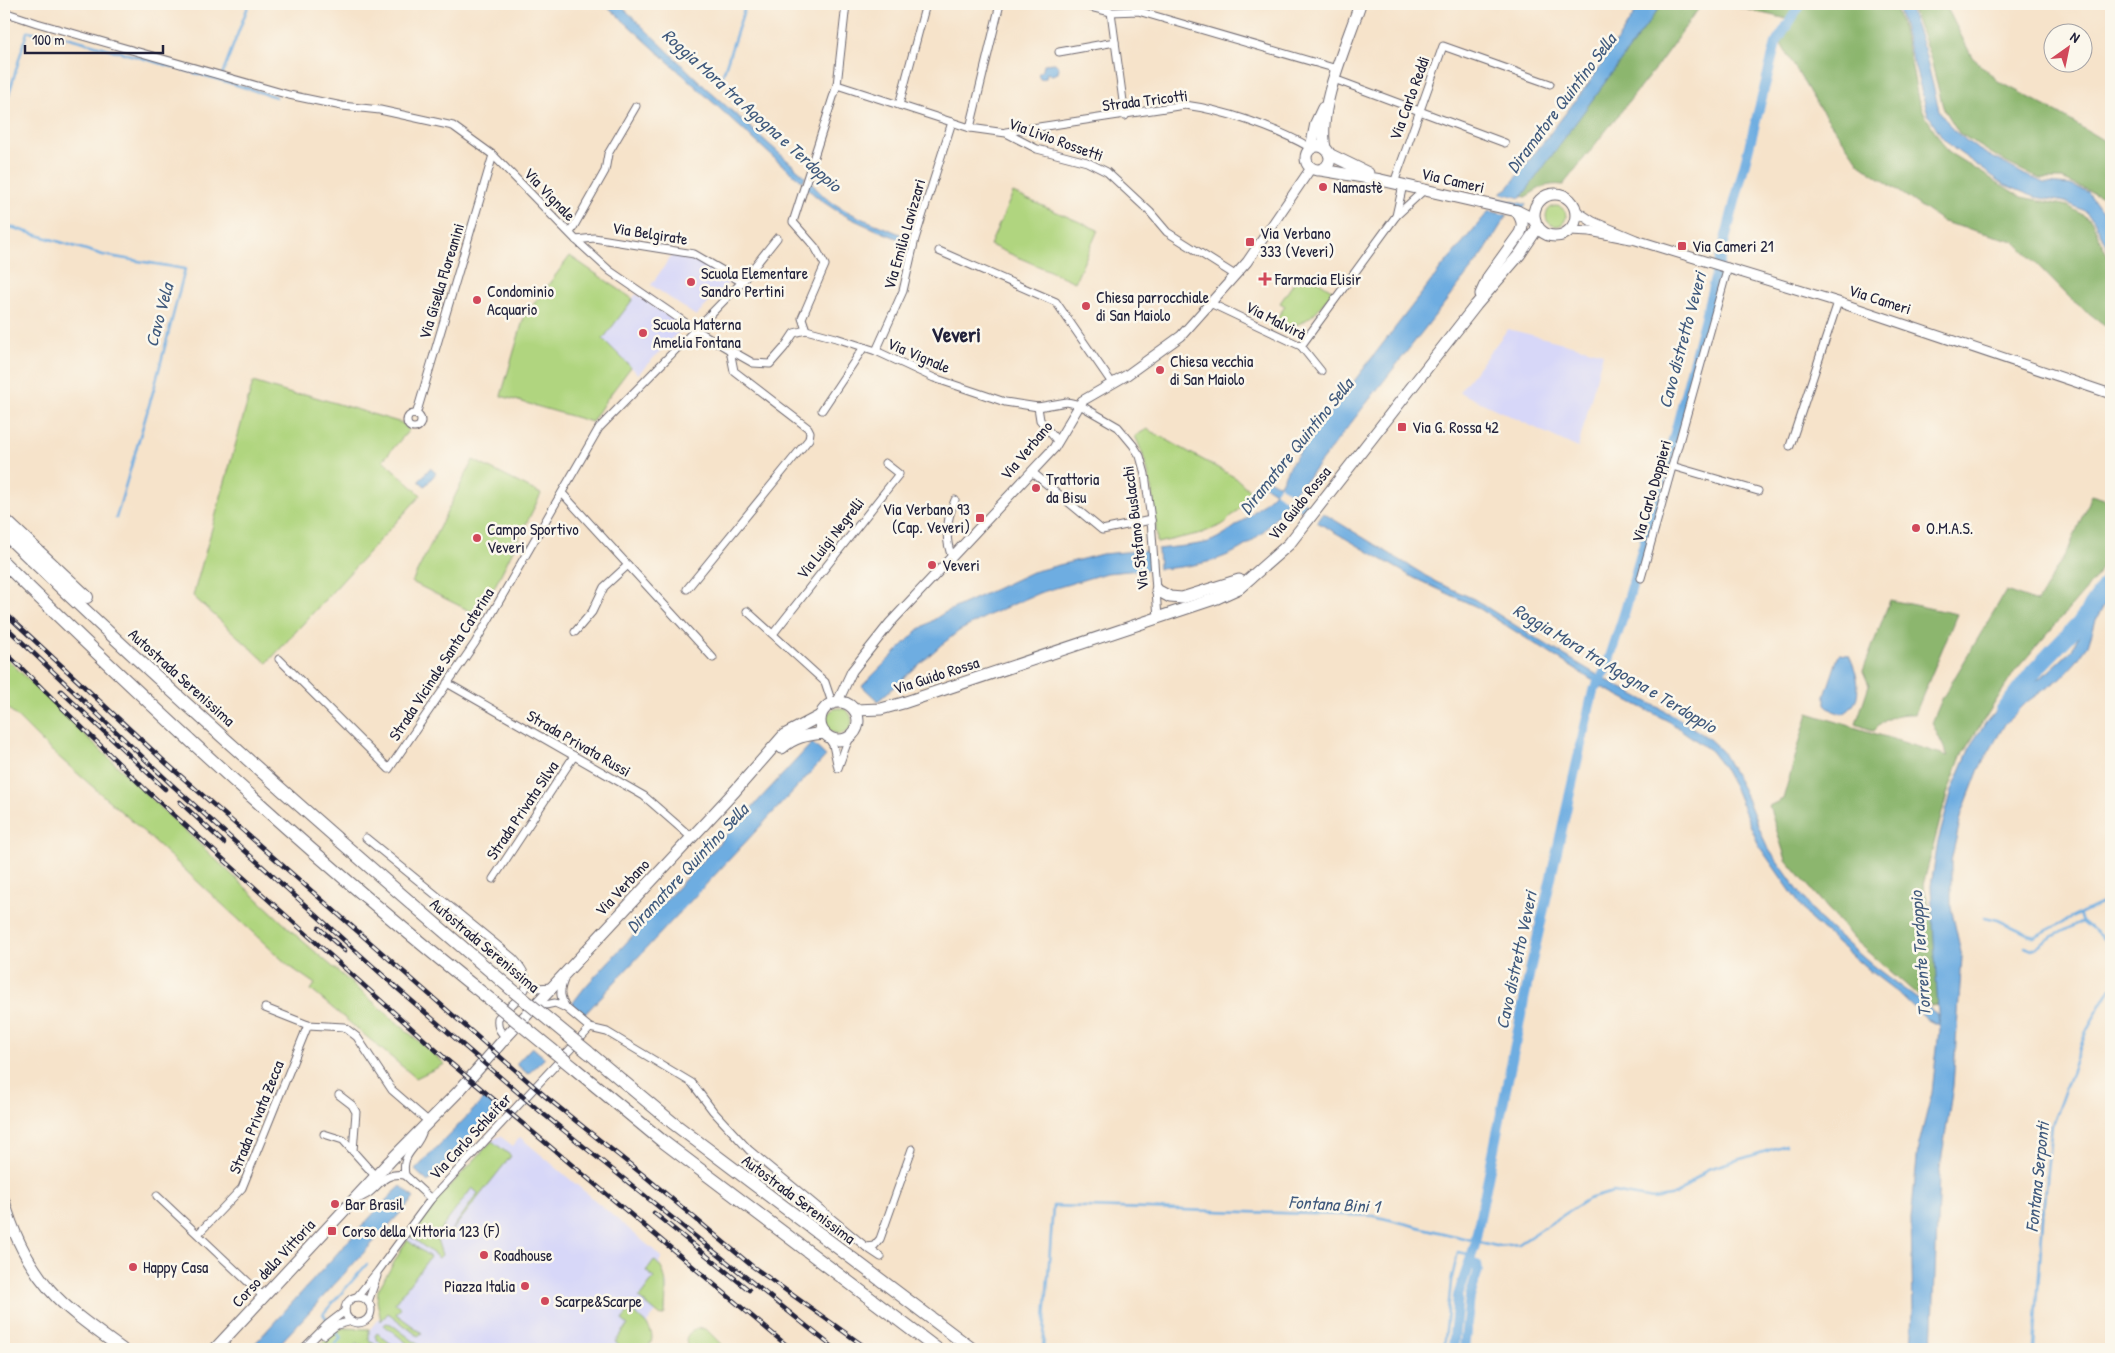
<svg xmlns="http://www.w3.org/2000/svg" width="2115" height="1353" font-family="'Patrick Hand',sans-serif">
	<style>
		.built { fill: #d7d7f8 }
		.green { fill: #b0d57f; stroke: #697c5d }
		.forest { fill: #8cb66e; stroke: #576c54 }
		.water { fill: #6eade1; stroke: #48688e }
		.pier { fill: #f6e3ca }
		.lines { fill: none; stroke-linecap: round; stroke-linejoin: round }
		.stream { stroke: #6eade1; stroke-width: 2.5 }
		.canal { stroke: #6eade1; stroke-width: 10 }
		.river { stroke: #6eade1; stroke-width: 16 }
		.minor-casing { stroke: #6c666d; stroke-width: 9 }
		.tertiary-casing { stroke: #6c666d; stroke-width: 11 }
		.primary-casing { stroke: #6c666d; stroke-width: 13 }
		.motorway-casing { stroke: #6c666d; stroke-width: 14 }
		.minor { stroke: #fff; stroke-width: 7 }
		.tertiary { stroke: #fff; stroke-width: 9 }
		.primary { stroke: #fff; stroke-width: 11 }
		.motorway { stroke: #fff; stroke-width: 12 }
		.rail-casing { stroke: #22223b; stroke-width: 4.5 }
		.rail { stroke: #fbf7ec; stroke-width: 2.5; stroke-dasharray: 8; stroke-linecap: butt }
		.motorway-bridge-casing { stroke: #6c666d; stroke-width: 14; stroke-linecap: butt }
		.motorway-bridge { stroke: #fff; stroke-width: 12 }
		.poi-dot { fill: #d1495b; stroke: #fbf7ec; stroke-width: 2 }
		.labels { text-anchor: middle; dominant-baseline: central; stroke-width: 5; stroke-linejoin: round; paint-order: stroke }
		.street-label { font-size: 16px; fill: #22223b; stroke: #fbf7ec }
		.poi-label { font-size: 16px; fill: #22223b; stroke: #fbf7ec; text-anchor: start }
		.water-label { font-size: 18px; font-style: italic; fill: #405a7d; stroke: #fbf7ec }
		.district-label { font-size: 21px; font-weight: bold; fill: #22223b; stroke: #fbf7ec }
	</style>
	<rect width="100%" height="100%" fill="#fbf7ec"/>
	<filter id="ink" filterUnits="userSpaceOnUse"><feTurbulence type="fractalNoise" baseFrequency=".02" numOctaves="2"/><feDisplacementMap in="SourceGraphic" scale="10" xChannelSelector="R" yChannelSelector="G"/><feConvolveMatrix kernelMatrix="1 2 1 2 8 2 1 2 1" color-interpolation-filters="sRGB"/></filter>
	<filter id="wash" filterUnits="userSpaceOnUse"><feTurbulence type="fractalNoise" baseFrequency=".0096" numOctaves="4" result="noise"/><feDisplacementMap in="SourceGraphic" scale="20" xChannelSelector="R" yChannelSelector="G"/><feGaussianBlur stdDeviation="1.12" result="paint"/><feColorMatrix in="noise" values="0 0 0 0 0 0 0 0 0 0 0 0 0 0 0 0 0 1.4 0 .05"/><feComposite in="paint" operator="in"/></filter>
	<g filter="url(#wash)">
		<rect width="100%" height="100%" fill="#f6e3ca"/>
		<!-- built -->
		<g class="built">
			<path d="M673 254 693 258 732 279 696 316 651 285Z"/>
			<path d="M636 294 684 327 638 374 603 339Z"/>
			<path d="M1508 329 1603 353 1578 448 1459 392Z"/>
			<path d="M500 1136 513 1146 520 1137 662 1257 659 1262 667 1284 665 1314 661 1316 656 1312 647 1323 652 1337 650 1347 647 1349H318L331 1335 343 1328 370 1329 380 1317 377 1301 378 1290 407 1240 437 1200 491 1141Z"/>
		</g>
		<!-- green -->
		<g class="green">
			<path d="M1013 193 1098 230 1075 282 990 245Z"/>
			<circle cx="1556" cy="216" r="10"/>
			<path d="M570 256 633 299 603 339 631 367 606 400 592 422 501 396 524 317Z"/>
			<path d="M1302 271 1333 291C1318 310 1301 335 1275 322L1285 306 1280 303Z"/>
			<path d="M253 382 295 395 305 394 402 423 409 430 383 460 421 495 267 663 193 596Z"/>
			<path d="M1147 429 1236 478 1254 495 1222 525 1202 533 1157 543C1155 505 1151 470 1135 436Z"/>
			<path d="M473 460 541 494 480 616 412 582Z"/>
			<path d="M4 656 142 790 297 936 445 1064 416 1078 311 990 315 984 289 966 132 821 45 745 4 704Z"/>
			<circle cx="839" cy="721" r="13"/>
			<path d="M492 1141 511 1156 446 1238 478 1193 472 1188 436 1236 442 1255 439 1258 410 1236 437 1200Z"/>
			<path d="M407 1240 430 1257 395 1303 401 1308 396 1314 422 1333 418 1336 388 1313 381 1321 377 1301 378 1290Z"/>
			<path d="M654 1260C671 1274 665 1294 665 1314L661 1316 639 1298 654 1278 646 1271Z"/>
			<path d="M630 1310C642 1319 661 1333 647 1349H624L615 1342 628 1325 622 1320Z"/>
			<path d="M386 1323 391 1324 420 1346 412 1347 384 1325Z"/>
			<path d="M343 1328 369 1329V1340L381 1349H368L362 1344 360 1346 356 1344 351 1349H318L331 1335Z"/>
			<path d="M697 1328 706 1329 726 1349H689C683 1339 687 1333 697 1328Z"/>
			<path d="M377 1333 398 1349C389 1349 379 1345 375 1336Z"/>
		</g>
		<!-- forest -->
		<g class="forest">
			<path d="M1662 4H1702L1657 66 1563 185C1547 183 1539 188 1526 197L1522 196Z"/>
			<path d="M1724 4H1798L1787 19Z"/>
			<path d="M1804 4H1895L1909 52 1918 99 1926 117 1948 152 2021 197 2068 206 2091 220 2111 263V330L2072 300 2014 241 1943 222 1860 164 1816 103 1781 44Z"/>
			<path d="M1910 4H1945L1972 57 1998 81 2051 109 2111 145V208L2105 198 2062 179H2040L2007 163 1959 133 1943 107 1930 56Z"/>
			<path d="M2091 495 2111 501V547L2096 578 2015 671 1961 756 1947 794 1923 885 1934 922 1938 1005 1930 1006 1854 939 1786 860 1769 806 1783 799 1808 713 1948 756 1932 723 1942 699 2006 591 2037 602 2070 546Z"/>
			<path d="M1890 600 1957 614 1915 714C1895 714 1888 716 1874 731L1856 724 1869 685 1863 671Z"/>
		</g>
		<!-- water -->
		<g class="water">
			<path d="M605 4H619L707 89 805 176 803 182 774 158Z"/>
			<path d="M1641 4H1662L1521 198 1500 193 1508 188 1592 79Z"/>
			<path d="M1897 4H1908L1924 49 1939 110 1953 130 1976 148 2025 175 2045 183 2070 185 2088 192 2111 224V255L2093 219 2083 210 2065 202 2035 197 2005 185 1953 148 1942 137 1928 114Z"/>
			<path d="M1055 63 1059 67 1058 73 1052 75 1047 73 1046 78 1040 79 1038 74 1043 70 1044 64Z"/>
			<path d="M810 180C828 210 876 223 907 237L906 242C871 227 833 215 806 187Z"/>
			<path d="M1492 196 1526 204 1524 208 1490 201Z"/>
			<path d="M1489 211 1507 215 1483 254 1308 478 1292 494 1310 506 1305 513 1287 501C1255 552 1218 565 1159 569L1158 549C1173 547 1190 546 1205 543 1224 539 1262 506 1275 492L1258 481 1261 476 1280 485 1290 465 1371 359 1442 267Z"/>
			<path d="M430 468 436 473 425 486 419 481Z"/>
			<path d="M1323 513 1436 582 1474 599 1524 631 1599 676 1595 682 1477 607 1414 578 1317 522Z"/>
			<path d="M1150 550 1152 569 1106 573 1039 593 991 614 959 631 941 645 878 701 862 686 918 630 944 613 1032 572 1102 554Z"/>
			<path d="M2111 575V593L2096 620 2088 645 2076 662 2061 678 2028 701 2005 724 1979 769 1962 813 1951 861V907L1962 957 1953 1086 1939 1175 1932 1349H1911L1913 1312 1911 1220 1918 1148 1932 1092 1939 1030 1931 886 1938 842 1952 790 1972 743 1987 721 2001 705 2048 672 2072 650 2087 617Z"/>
			<path d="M1839 654 1849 655C1858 673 1866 704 1842 714L1833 711 1825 704V696Z"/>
			<path d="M1603 678 1678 718 1708 738 1722 751 1743 789 1767 847 1818 918 1872 965 1937 1014 1938 1025 1926 1019 1901 995 1867 969 1810 919 1759 846 1736 791 1723 767 1711 751 1670 722 1600 686Z"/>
			<path d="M812 743 826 756 584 1015 572 1004 585 987Z"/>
			<path d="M532 1047 545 1058 528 1074 516 1064Z"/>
			<path d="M485 1098 497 1108 428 1182 415 1170Z"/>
			<path d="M401 1186 414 1198 275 1349H250L385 1201Z"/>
		</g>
		<!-- pier -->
		<g class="pier">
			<path d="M1497 192 1523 199 1521 200 1526 202V204L1492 196V194L1498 195Z"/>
			<path d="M1280 485 1292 495 1287 501 1275 492Z"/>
		</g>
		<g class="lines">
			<!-- stream -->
			<g class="stream">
				<path d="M220 80 276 97"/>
				<path d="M719 87 746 4"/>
				<path d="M4 111 27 32 29 31 37 33 45 31 220 80 249 4"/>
				<path d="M4 225 103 255 185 269 155 385 116 518"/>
				<path d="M2079 914 2111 899"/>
				<path d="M1985 917 1998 920 2034 937 2079 914 2082 921 2111 945"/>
				<path d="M2025 947 2032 950 2043 942 2082 921"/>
				<path d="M329 1322 323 1314 367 1264"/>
				<path d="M331 1349 341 1338 334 1329"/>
				<path d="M1043 1349 1053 1206 1374 1216 1496 1246 1519 1244 1588 1199 1613 1192 1653 1199 1676 1195 1708 1169 1786 1145"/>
				<path d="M1444 1349 1451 1282 1458 1252 1473 1255"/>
				<path d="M2034 1349 2045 1189 2052 1125 2087 1029 2111 988"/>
			</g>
			<!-- canal -->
			<g class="canal">
				<path d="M1597 685 1606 669 1625 611 1676 429 1776 43 1801 4"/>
				<path d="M1476 1237 1531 966 1593 691"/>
				<path d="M1453 1349 1458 1296 1475 1245"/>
				<path d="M1464 1349 1470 1297 1478 1270 1477 1265 1470 1263"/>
			</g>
			<!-- river -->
			<path class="river" d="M2003 712 2033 672 2079 624 2111 578"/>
		</g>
	</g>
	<g filter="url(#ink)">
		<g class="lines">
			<defs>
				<g id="minor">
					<path d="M1086 6 1111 12 1138 11 1337 69"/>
					<path d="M4 12 37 23 289 95 342 106 380 110 453 126 493 155 576 240 610 271 696 330 730 350 753 363 770 364 784 348 794 333 806 330 836 338 876 351 934 378 1005 402 1038 407 1067 402 1080 405 1118 427 1133 445 1140 456 1145 474 1151 520 1158 618"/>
					<path d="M1111 12 1125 116"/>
					<path d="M1059 52 1115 42"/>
					<path d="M1334 79 1505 143"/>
					<path d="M837 85 970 128 1006 133 1037 149 1087 162 1107 172 1150 212 1167 232 1235 275"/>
					<path d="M899 105 926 4"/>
					<path d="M970 128 1000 4"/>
					<path d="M1006 132 1185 105C1224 110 1276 128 1311 148"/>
					<path d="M1394 183 1443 46 1550 84"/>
					<path d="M1396 216 1403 185"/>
					<path d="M570 233 605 171 608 154 636 106"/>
					<path d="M576 240 594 238 694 254 742 282"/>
					<path d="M939 251 1056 302 1112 383"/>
					<path d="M1210 303 1301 346 1321 371"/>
					<path d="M806 330 802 318 825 265 815 247 793 222 837 85 846 4"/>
					<path d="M1301 346 1396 216 1424 190"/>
					<path d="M876 351 903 291 915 239 952 122"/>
					<path d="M1038 407 1040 420 1058 442"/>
					<path d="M822 410 864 347"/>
					<circle cx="414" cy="421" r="7"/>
					<path d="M416 415 493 155"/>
					<path d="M1790 446 1838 302"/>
					<path d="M1672 466 1758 491"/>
					<path d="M1032 472 1102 530 1151 520"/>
					<path d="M562 493 713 658"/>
					<path d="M952 557C944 538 947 518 955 500"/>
					<path d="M1641 578 1728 267"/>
					<path d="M687 589 809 439 810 432 808 428 734 371 730 350"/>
					<path d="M747 611 825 682 832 703"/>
					<path d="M575 632 592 612 604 587 628 565"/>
					<path d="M773 634 899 474 885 463"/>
					<path d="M279 659 389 769 475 643 599 428 742 282 777 238"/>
					<path d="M447 683 644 796 691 837"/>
					<path d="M828 737 833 745 838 768 846 746 851 736"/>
					<path d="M366 838 513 958C541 988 521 994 498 1018 497 1027 499 1031 506 1037"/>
					<path d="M493 879 574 756"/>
					<path d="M527 984 537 988 552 987"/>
					<path d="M536 1007 555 1003 566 1008C560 997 559 992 564 980"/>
					<path d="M265 1008 308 1025 344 1027 357 1037 392 1090 429 1122"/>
					<path d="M566 1008 590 1028 607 1032 692 1083 713 1111 749 1150 866 1247 874 1246 880 1239 912 1149"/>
					<path d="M339 1095 352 1105 356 1112 353 1151"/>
					<path d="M324 1134 343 1140 376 1177"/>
					<path d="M405 1175 431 1199"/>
					<path d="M157 1196 264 1297"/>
					<path d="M355 1199C378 1195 378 1171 405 1175 401 1151 418 1150 423 1130"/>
					<path d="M198 1234 242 1188 308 1025"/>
					<path d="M866 1247 881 1257"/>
					<path d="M357 1297 378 1271 431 1199 590 1028"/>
					<circle cx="358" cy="1310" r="13"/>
					<path d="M368 1302 377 1276"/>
					<path d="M324 1335 337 1325 352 1321"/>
					<path d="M303 1349 328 1324 345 1311"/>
				</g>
				<g id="tertiary">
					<path d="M1576 211 1593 222 1636 240 1838 302 2111 394"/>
					<path d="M1570 230 1590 231 1631 239"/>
					<path d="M838 701 852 671 890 623 1054 448 1082 401 1127 375 1181 336 1247 262 1311 168"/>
				</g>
				<g id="primary">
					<circle cx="1318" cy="158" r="12"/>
					<path d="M1311 148 1316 123 1323 108"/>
					<path d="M1325 148C1317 107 1347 44 1360 4"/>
					<path d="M1329 154 1368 173"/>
					<path d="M1321 170 1381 180 1517 211 1535 220"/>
					<circle cx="1555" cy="215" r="21"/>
					<path d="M1481 294 1489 276 1520 233C1524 224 1522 220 1517 211"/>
					<path d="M1157 590 1170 597 1182 598 1239 580"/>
					<circle cx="839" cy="721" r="19"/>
					<path d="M855 710 881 709 903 703 1217 598 1239 588 1289 544 1476 305 1520 254 1538 227"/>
					<path d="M782 748C795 736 807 735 824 733"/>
					<path d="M4 1201C13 1234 28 1264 50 1290 68 1311 99 1332 122 1349"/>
					<path d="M215 1349 390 1161 458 1092 506 1037 735 791 784 735 820 716"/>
				</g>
				<g id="motorway">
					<path d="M4 519 87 597"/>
					<path d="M4 533C167 691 338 841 510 988"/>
					<path d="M4 563C161 717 324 868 496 1004"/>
					<path d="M588 1052 673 1123 972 1349"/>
					<path d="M574 1068 661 1140 937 1349"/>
				</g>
			</defs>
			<!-- minor casing -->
			<use href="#minor" class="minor-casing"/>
			<!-- tertiary casing -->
			<use href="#tertiary" class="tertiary-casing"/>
			<!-- primary casing -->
			<use href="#primary" class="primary-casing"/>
			<!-- motorway casing -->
			<use href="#motorway" class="motorway-casing"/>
			<!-- minor -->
			<use href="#minor" class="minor"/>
			<!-- tertiary -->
			<use href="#tertiary" class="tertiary"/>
			<!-- primary -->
			<use href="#primary" class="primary"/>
			<!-- motorway -->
			<use href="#motorway" class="motorway"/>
			<defs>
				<g id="rail">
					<path d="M4 612 166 763 546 1097 647 1178 752 1266 868 1349"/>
					<path d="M4 625 171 784 398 989 536 1108 835 1349"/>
					<path d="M4 651 146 790 447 1060 791 1349"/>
					<path d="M61 691 165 789"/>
					<path d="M180 802 224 843"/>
					<path d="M319 928 345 951"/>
					<path d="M654 1213 749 1290"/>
				</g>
			</defs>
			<!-- rail casing -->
			<use href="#rail" class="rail-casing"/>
			<!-- rail -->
			<use href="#rail" class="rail"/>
			<defs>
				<g id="motorway-bridge">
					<path d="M510 988 588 1052"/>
					<path d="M496 1004 574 1068"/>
				</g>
			</defs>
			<!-- motorway-bridge casing -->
			<use href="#motorway-bridge" class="motorway-bridge-casing"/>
			<!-- motorway-bridge -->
			<use href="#motorway-bridge" class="motorway-bridge"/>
		</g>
	</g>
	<!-- markers -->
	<g class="poi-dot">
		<circle cx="1323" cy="187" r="5"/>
		<rect x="1245" y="237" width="10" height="10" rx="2.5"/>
		<rect x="1677" y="241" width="10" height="10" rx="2.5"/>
		<path d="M1262.5 271.5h5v5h5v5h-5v5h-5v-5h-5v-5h5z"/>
		<circle cx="691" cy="282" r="5"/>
		<circle cx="477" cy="300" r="5"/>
		<circle cx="1086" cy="306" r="5"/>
		<circle cx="643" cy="333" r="5"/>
		<circle cx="1160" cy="370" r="5"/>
		<rect x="1397" y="422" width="10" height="10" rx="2.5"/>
		<circle cx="1036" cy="488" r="5"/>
		<rect x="975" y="513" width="10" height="10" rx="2.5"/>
		<circle cx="1916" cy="528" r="5"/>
		<circle cx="477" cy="538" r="5"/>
		<circle cx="932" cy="565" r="5"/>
		<circle cx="335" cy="1204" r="5"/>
		<rect x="327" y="1226" width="10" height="10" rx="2.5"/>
		<circle cx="484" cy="1255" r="5"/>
		<circle cx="133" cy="1267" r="5"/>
		<circle cx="525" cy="1286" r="5"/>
		<circle cx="545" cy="1301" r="5"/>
	</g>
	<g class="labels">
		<!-- street labels -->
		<g class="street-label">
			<text transform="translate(1409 98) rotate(-70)">Via Carlo Reddi</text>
			<text transform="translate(1145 100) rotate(-7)">Strada Tricotti</text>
			<text transform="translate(1056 139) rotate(20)">Via Livio Rossetti</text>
			<text transform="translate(1453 180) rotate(13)">Via Cameri</text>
			<text transform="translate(550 194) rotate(46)">Via Vignale</text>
			<text transform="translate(650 233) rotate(9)">Via Belgirate</text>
			<text transform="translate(904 234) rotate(-74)">Via Emilio Lavizzari</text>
			<text transform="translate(441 281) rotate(-73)">Via Gisella Floreanini</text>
			<text transform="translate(1880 299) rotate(18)">Via Cameri</text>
			<text transform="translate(1276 320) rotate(27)">Via Malvirà</text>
			<text transform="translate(919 355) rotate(23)">Via Vignale</text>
			<text transform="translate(1026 450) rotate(-50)">Via Verbano</text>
			<text transform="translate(1651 491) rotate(-74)">Via Carlo Doppieri</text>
			<text transform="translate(1299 503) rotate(-51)">Via Guido Rossa</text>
			<text transform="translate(1135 528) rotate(-97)">Via Stefano Buslacchi</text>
			<text transform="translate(830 538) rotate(-52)">Via Luigi Negrelli</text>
			<text transform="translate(441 664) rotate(-57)">Strada Vicinale Santa Caterina</text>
			<text transform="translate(936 675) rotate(-18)">Via Guido Rossa</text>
			<text transform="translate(182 677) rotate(42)">Autostrada Serenissima</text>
			<text transform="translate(579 743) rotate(30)">Strada Privata Russi</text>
			<text transform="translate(522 810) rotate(-56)">Strada Privata Silva</text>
			<text transform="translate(622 887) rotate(-47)">Via Verbano</text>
			<text transform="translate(485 945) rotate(40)">Autostrada Serenissima</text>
			<text transform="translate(256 1117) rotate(-68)">Strada Privata Zecca</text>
			<text transform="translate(470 1136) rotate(-47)">Via Carlo Schleifer</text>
			<text transform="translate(799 1199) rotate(37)">Autostrada Serenissima</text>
			<text transform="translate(273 1263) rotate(-47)">Corso della Vittoria</text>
		</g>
		<!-- poi labels -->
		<g class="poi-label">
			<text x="1333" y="187">Namastè</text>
			<text x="1260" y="233">Via Verbano<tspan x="1260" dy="18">333 (Veveri)</tspan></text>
			<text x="1692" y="246">Via Cameri 21</text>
			<text x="701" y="273">Scuola Elementare<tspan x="701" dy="18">Sandro Pertini</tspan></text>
			<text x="1275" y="279">Farmacia Elisir</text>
			<text x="487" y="291">Condominio<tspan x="487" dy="18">Acquario</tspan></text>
			<text x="1096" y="297">Chiesa parrocchiale<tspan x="1096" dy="18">di San Maiolo</tspan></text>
			<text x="653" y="324">Scuola Materna<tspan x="653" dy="18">Amelia Fontana</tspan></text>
			<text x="1170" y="361">Chiesa vecchia<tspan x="1170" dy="18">di San Maiolo</tspan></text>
			<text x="1412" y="427">Via G. Rossa 42</text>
			<text x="1046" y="479">Trattoria<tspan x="1046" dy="18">da Bisu</tspan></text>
			<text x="970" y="509" text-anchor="end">Via Verbano 93<tspan x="970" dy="18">(Cap. Veveri)</tspan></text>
			<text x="1926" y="528">O.M.A.S.</text>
			<text x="487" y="529">Campo Sportivo<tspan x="487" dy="18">Veveri</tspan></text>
			<text x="942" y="565">Veveri</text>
			<text x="345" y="1204">Bar Brasil</text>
			<text x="342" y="1231">Corso della Vittoria 123 (F)</text>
			<text x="494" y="1255">Roadhouse</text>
			<text x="143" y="1267">Happy Casa</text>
			<text x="515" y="1286" text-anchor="end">Piazza Italia</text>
			<text x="555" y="1301">Scarpe&amp;Scarpe</text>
		</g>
		<!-- water labels -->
		<g class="water-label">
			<text transform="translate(1561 103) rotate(-53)">Diramatore Quintino Sella</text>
			<text transform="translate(752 110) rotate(42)">Roggia Mora tra Agogna e Terdoppio</text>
			<text transform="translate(159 315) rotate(-75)">Cavo Vela</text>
			<text transform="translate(1682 340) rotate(-75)">Cavo distretto Veveri</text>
			<text transform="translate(1296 446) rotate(-51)">Diramatore Quintino Sella</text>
			<text transform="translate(1615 668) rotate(31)">Roggia Mora tra Agogna e Terdoppio</text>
			<text transform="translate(687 868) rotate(-47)">Diramatore Quintino Sella</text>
			<text transform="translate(1920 954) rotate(-94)">Torrente Terdoppio</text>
			<text transform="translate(1516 960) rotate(-78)">Cavo distretto Veveri</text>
			<text transform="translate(2037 1177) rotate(-84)">Fontana Serponti</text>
			<text transform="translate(1334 1204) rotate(3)">Fontana Bini 1</text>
		</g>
		<!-- district labels -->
		<g class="district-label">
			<text x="956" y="334">Veveri</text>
		</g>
	</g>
	<!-- margin -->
	<rect width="2115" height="1353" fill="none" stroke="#fbf7ec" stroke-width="20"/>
	<!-- north arrow -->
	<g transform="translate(2068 48) rotate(33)"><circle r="24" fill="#fbf7ec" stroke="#a4a2a5"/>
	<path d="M0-4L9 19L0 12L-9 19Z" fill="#d1495b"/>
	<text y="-8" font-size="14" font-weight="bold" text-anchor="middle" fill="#22223b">N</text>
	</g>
	<!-- scale -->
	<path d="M25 45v8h138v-8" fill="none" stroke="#22223b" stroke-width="2.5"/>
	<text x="32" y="45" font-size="15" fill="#22223b" stroke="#fbf7ec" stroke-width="4" paint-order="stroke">100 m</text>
</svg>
